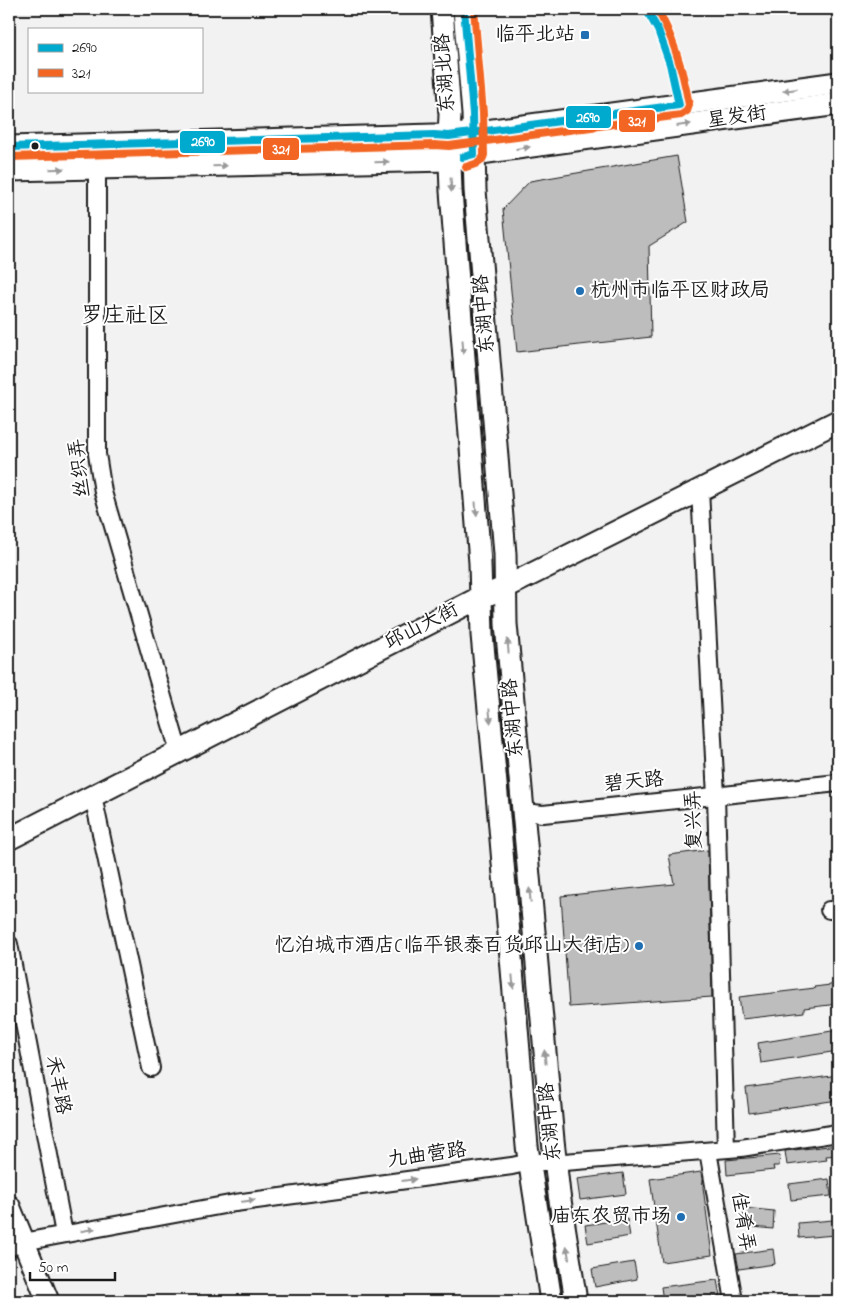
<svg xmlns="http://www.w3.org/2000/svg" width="847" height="1310" font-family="'Indie Flower','LXGW WenKai TC',sans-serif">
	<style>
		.building { fill: #bdbdbd; stroke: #1c1c1c }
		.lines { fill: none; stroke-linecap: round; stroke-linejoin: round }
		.minor-casing { stroke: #1c1c1c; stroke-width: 20 }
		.major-casing { stroke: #1c1c1c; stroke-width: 25 }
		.minor { stroke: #fff; stroke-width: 16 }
		.major { stroke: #fff; stroke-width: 21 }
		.bus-1-casing { stroke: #fff; stroke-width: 11 }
		.bus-2-casing { stroke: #fff; stroke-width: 11 }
		.bus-1 { stroke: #00a9ce; stroke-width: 8 }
		.bus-2 { stroke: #f26522; stroke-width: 8 }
		.oneway { fill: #999 }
		.poi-dot { fill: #1f6fb2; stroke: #fff; stroke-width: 2 }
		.bus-dot { fill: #1c1c1c; stroke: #fff; stroke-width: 2 }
		.labels { text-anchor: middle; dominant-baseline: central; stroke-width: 4; stroke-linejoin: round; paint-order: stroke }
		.poi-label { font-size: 20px; fill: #1c1c1c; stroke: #fff; text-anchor: end }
		.street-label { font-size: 20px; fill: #1c1c1c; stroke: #fff }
		.quarter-label { font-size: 22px; fill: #1c1c1c; stroke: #fff }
		.line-badge { stroke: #fff; stroke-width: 2 }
		.badge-label { font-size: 14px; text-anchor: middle; font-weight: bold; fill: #fff }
	</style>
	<rect width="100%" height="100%" fill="#f2f2f2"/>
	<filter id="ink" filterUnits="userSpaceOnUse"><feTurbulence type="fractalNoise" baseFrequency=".02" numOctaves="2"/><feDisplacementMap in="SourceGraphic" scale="10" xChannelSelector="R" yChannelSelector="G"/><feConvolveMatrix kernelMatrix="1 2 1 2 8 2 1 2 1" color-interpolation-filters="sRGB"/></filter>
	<g filter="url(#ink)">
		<!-- building -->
		<g class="building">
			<path d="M677 156 688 222 649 246 651 337 517 352 503 209 530 181Z"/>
			<path d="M708 850 712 997 569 1007 561 896 674 884 669 855Z"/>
			<path d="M838 984V1004L804 1008V1012L742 1019 739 997 815 988 814 987Z"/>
			<path d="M838 1030V1051L761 1063 758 1043Z"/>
			<path d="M838 1075V1100L749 1113 746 1088Z"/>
			<path d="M838 1145V1155L826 1156 827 1160 787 1165 785 1151Z"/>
			<path d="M780 1155 779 1166H773L774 1170 727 1175 726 1160Z"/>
			<path d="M701 1172 712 1255 662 1262 650 1179Z"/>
			<path d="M623 1173 626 1194 580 1200 577 1179Z"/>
			<path d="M829 1179 831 1196 791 1200 789 1184Z"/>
			<path d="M744 1208 774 1211 773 1229 743 1226Z"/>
			<path d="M627 1219 630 1236 588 1243 585 1225Z"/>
			<path d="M833 1220 835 1235 799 1238 798 1223Z"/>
			<path d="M773 1249 775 1264 739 1269 736 1254Z"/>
			<path d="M634 1262 637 1279 595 1287 592 1269Z"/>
			<path d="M717 1280 720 1296 681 1301H663L661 1287Z"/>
		</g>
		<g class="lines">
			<defs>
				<g id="minor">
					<path d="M97 168V454L103 492 179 752"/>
					<path d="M700 490 716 796 726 1149"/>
					<path d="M93 796 151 1068"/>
					<path d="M523 812 543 814 838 783"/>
					<path d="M829 910H838"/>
					<path d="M9 944 64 1234"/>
					<path d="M708 1151 734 1301"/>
					<path d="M9 1248 23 1242 235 1203 512 1166 530 1162H564L741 1148 838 1133"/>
				</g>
				<g id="major">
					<path d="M442 9 450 115 449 136 451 191 480 563 482 635 499 816 527 1146 551 1301"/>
					<path d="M464 9 473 114 475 190 505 554 506 624 553 1140 559 1194 576 1301"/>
					<path d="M9 147 434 135 449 136 838 83"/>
					<path d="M9 170 449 160 474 154 838 104"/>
					<path d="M9 839 475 600 506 587 838 421"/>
					<path d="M9 1206 48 1301"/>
				</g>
			</defs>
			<!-- minor casing -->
			<use href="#minor" class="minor-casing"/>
			<!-- major casing -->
			<use href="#major" class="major-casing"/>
			<!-- minor -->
			<use href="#minor" class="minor"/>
			<!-- major -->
			<use href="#major" class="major"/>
			<defs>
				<g id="bus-1">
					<path d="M9 147 434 135 449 136 679 105 670 64 658 30 646 9"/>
					<path d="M463 157 474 154 473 114 464 9"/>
				</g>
				<g id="bus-2">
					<path d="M9 157 434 145 449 146 681 115 687 111 689 105C683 71 674 38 657 9"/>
					<path d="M466 167C474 164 482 164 484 155L483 113 474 9"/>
				</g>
			</defs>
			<!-- bus-1 casing -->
			<use href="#bus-1" class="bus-1-casing"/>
			<!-- bus-2 casing -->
			<use href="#bus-2" class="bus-2-casing"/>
			<!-- bus-1 -->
			<use href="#bus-1" class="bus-1"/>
			<!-- bus-2 -->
			<use href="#bus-2" class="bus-2"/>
		</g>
		<!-- one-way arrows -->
		<defs><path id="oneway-solid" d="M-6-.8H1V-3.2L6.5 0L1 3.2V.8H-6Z" transform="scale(1.25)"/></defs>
		<g class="oneway">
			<use href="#oneway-solid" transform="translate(790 90) rotate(172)"/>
			<use href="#oneway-solid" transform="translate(684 125) rotate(-8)"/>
			<use href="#oneway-solid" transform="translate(523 148) rotate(-8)"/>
			<use href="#oneway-solid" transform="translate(382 162) rotate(-1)"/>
			<use href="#oneway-solid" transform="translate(220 166) rotate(-1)"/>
			<use href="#oneway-solid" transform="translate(57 169) rotate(-1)"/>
			<use href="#oneway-solid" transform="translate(451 185) rotate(87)"/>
			<use href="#oneway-solid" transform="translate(463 347) rotate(86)"/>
			<use href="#oneway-solid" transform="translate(476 509) rotate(86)"/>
			<use href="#oneway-solid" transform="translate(508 646) rotate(-95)"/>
			<use href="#oneway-solid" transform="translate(490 716) rotate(85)"/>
			<use href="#oneway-solid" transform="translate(530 895) rotate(-95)"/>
			<use href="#oneway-solid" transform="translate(513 982) rotate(85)"/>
			<use href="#oneway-solid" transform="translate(545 1057) rotate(-95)"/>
			<use href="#oneway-solid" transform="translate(409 1180) rotate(-8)"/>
			<use href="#oneway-solid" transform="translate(248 1201) rotate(-8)"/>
			<use href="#oneway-solid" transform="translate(88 1230) rotate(-10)"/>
			<use href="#oneway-solid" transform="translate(568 1253) rotate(-99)"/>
		</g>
	</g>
	<!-- markers -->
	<g class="poi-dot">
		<rect x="580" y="30" width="10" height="10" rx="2.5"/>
		<circle cx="580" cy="291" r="5"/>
		<circle cx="639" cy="946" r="5"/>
		<circle cx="681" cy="1217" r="5"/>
	</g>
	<circle class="bus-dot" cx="35" cy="146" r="4.5"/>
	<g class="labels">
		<!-- poi labels -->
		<g class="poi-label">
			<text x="575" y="35">临平北站</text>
			<text x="590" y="291" text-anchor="start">杭州市临平区财政局</text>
			<text x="629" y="946">忆泊城市酒店(临平银泰百货邱山大街店)</text>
			<text x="671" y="1217">庙东农贸市场</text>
		</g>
		<!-- street labels -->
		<g class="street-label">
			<text transform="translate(446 73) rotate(-94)">东湖北路</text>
			<text transform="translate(737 118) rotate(-8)">星发街</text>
			<text transform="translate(485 314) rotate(-95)">东湖中路</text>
			<text transform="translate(81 468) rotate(-97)">丝织弄</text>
			<text transform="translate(422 627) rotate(-27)">邱山大街</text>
			<text transform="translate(514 718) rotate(-95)">东湖中路</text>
			<text transform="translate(634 783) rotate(-6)">碧天路</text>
			<text transform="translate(695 820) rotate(-92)">复兴弄</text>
			<text transform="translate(57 1085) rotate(79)">禾丰路</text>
			<text transform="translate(551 1122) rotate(-96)">东湖中路</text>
			<text transform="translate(427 1156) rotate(-8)">九曲营路</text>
			<text transform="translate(742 1222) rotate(81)">佳肴弄</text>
		</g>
		<!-- quarter labels -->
		<g class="quarter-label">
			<text x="125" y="317">罗庄社区</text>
		</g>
	</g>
	<g class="line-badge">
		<rect x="565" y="105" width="47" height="24" rx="5" fill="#00a9ce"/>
		<rect x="618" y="109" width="38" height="24" rx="5" fill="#f26522"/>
		<rect x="179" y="130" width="47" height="24" rx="5" fill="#00a9ce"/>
		<rect x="262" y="137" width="38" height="24" rx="5" fill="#f26522"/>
	</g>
	<g class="badge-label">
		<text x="588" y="122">2690</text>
		<text x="637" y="126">321</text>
		<text x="203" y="146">2690</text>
		<text x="281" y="154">321</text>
	</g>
	<!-- margin -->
	<rect width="847" height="1310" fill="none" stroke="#fff" stroke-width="30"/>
	<rect x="15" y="15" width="817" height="1280" fill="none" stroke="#1c1c1c" stroke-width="2" filter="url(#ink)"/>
	<!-- legend -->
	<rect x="28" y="28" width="175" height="65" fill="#ffffff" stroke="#a4a4a4"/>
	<rect x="38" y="44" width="25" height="8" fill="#00a9ce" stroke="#a4a4a4"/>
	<text x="72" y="52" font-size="15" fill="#1c1c1c">2690</text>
	<rect x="38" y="69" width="25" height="8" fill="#f26522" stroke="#a4a4a4"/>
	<text x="72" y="78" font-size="15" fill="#1c1c1c">321</text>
	<!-- scale -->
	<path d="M30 1272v8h85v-8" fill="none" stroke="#1c1c1c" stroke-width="2.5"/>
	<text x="38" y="1272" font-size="15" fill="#1c1c1c" stroke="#ffffff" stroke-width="4" paint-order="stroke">50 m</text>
</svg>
